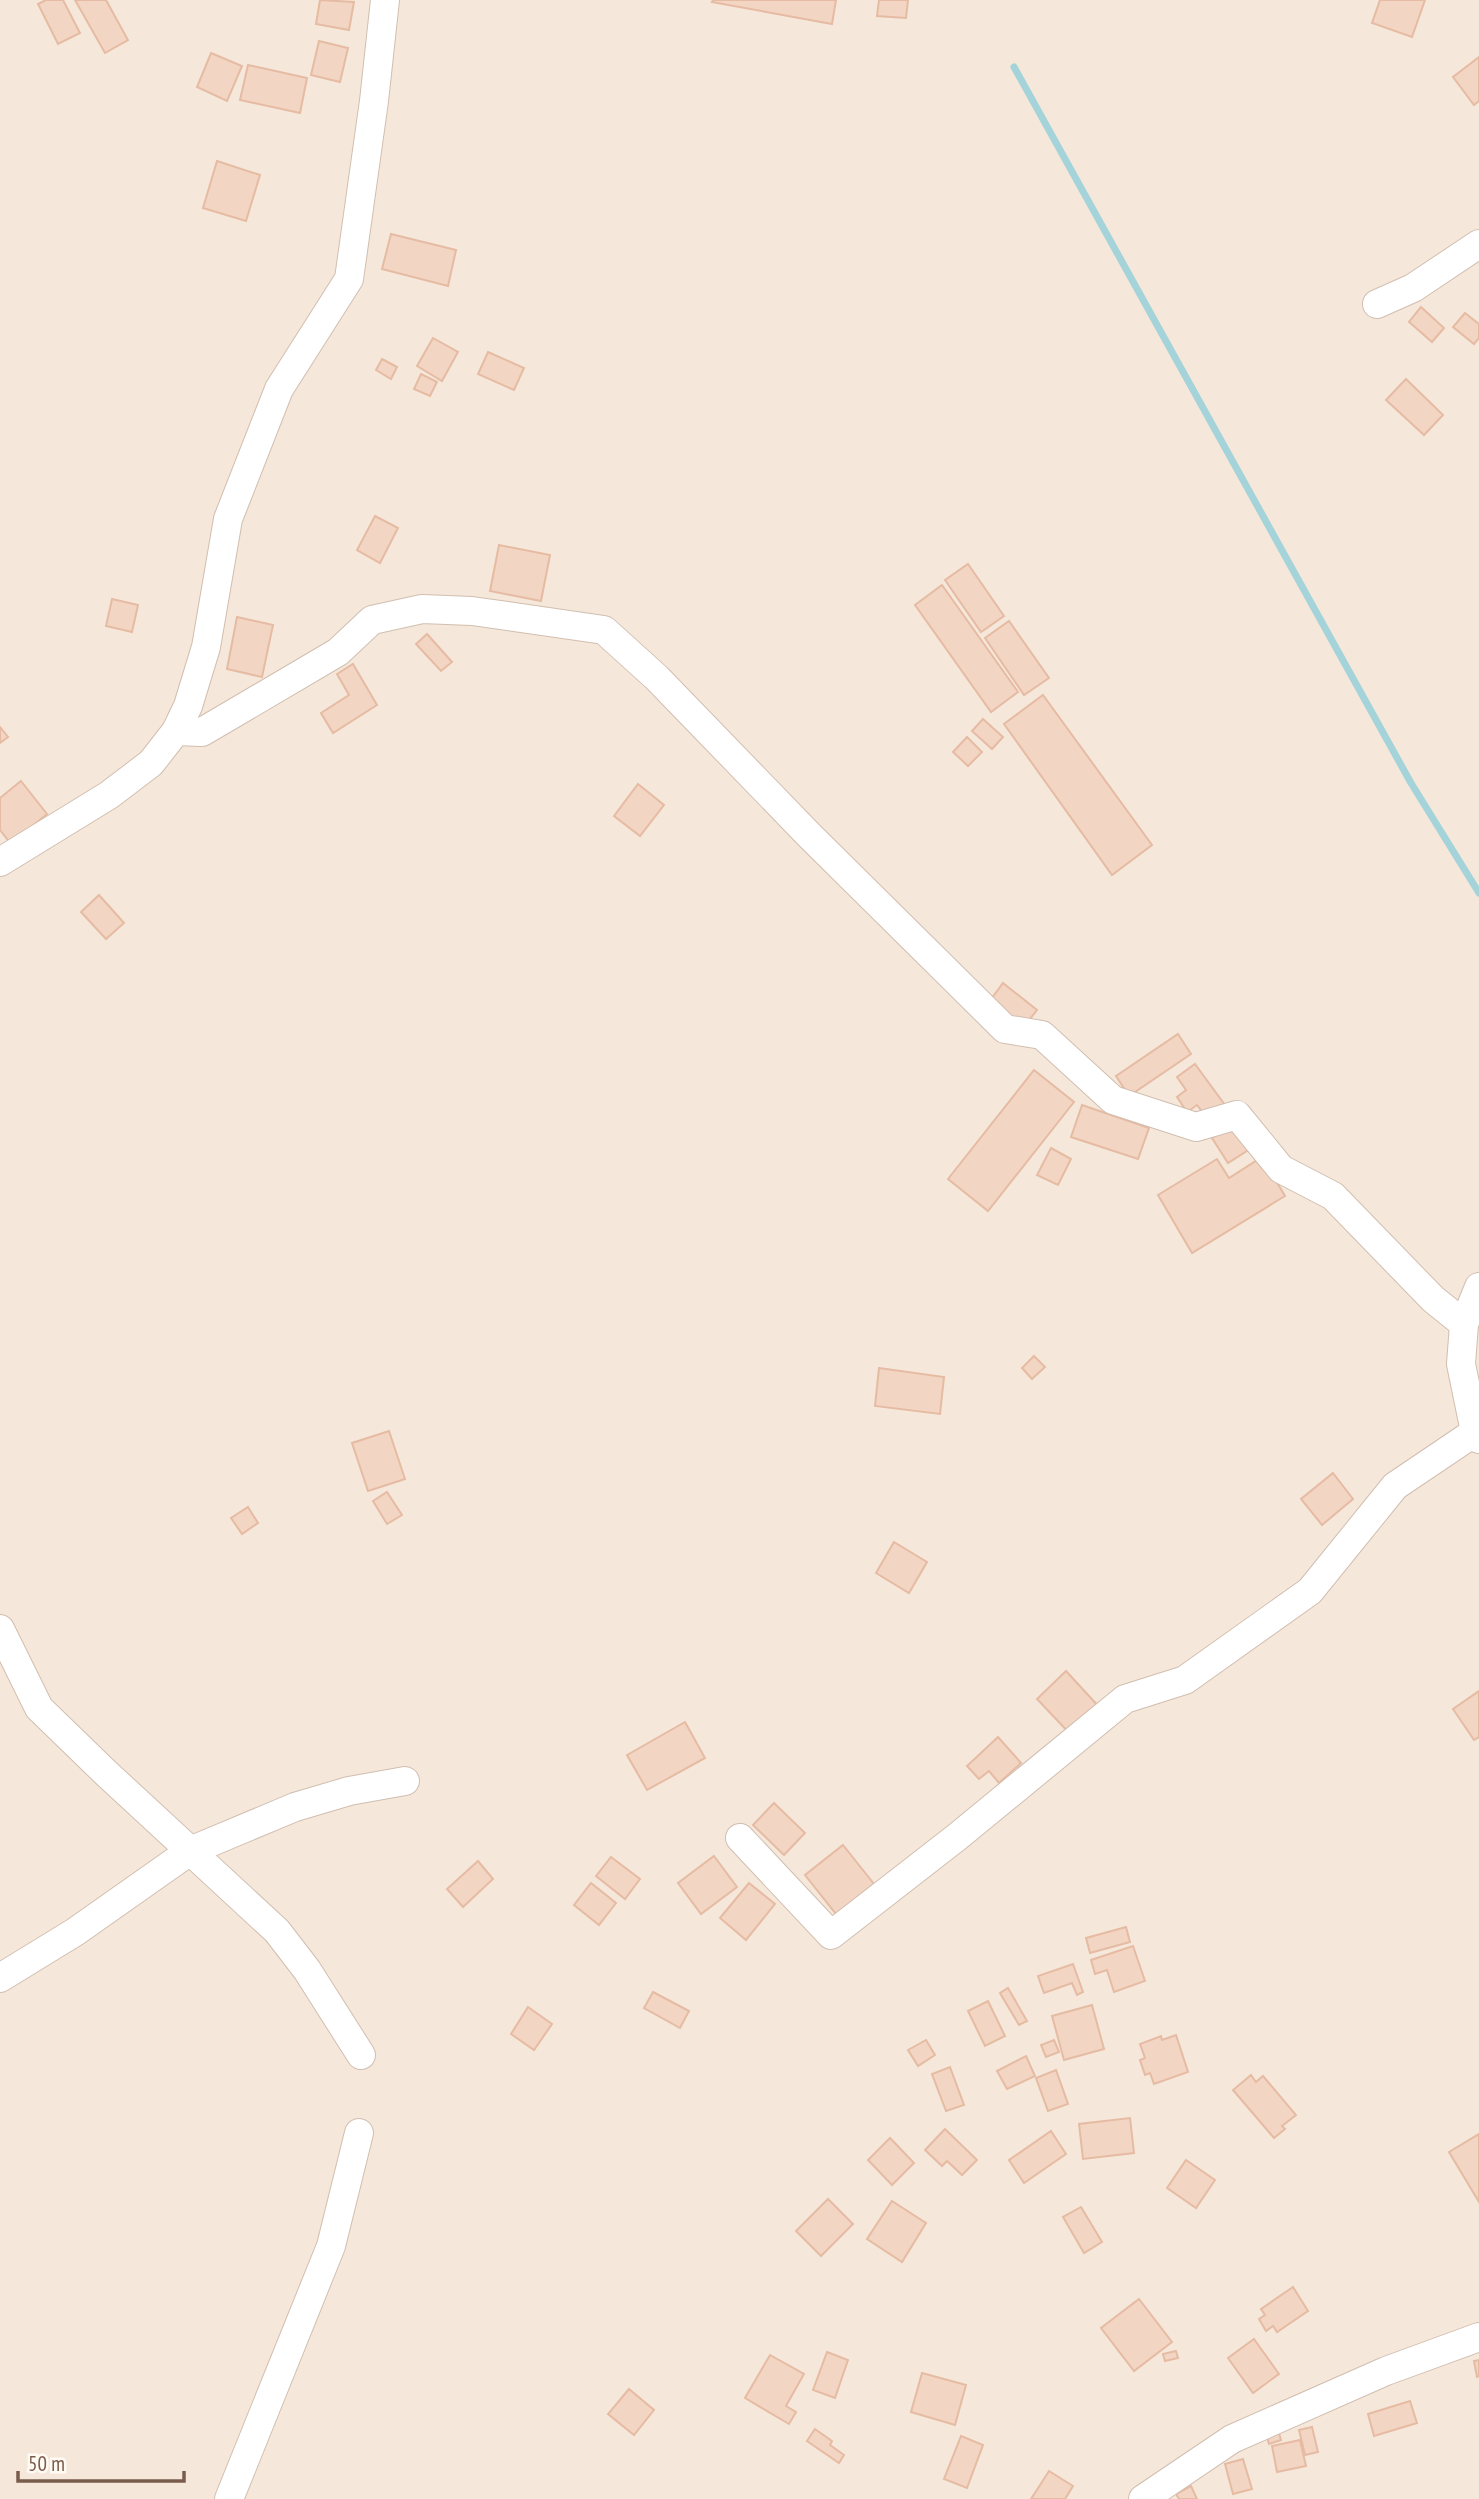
<svg xmlns="http://www.w3.org/2000/svg" width="1479" height="2499" font-family="'PT Sans Narrow',sans-serif">
	<style>
		.residential { fill: #f5e8da }
		.lines { fill: none; stroke-linecap: round; stroke-linejoin: round }
		.stream { stroke: #a5d3da; stroke-width: 7 }
		.building { fill: #f3d5c3; stroke: #e6bba3; stroke-width: 2 }
		.minor-casing { stroke: #d1beb0; stroke-width: 30 }
		.minor { stroke: #fff; stroke-width: 28 }
	</style>
	<rect width="100%" height="100%" fill="#fdf6ec"/>
	<!-- residential -->
	<rect class="residential" x="0" y="0" width="1479" height="2499"/>
	<g class="lines">
		<!-- stream -->
		<path class="stream" d="M1014 67 1411 783 1479 893"/>
	</g>
	<!-- building -->
	<g class="building">
		<path d="M46 0H63L80 33 58 44 38 4Z"/>
		<path d="M75 0H106L128 40 105 53Z"/>
		<path d="M320 0 354 2 349 30 316 24Z"/>
		<path d="M713 0H836L832 24 712 2Z"/>
		<path d="M879 0H908L906 18 877 16Z"/>
		<path d="M1380 0H1425L1412 37 1372 23Z"/>
		<path d="M319 41 348 48 340 82 311 75Z"/>
		<path d="M211 53 242 66 227 101 197 87Z"/>
		<path d="M1479 57V101L1474 105 1453 77Z"/>
		<path d="M248 65 307 78 300 113 240 100Z"/>
		<path d="M217 161 260 175 246 221 203 208Z"/>
		<path d="M391 234 456 250 448 286 382 269Z"/>
		<path d="M1421 307 1444 328 1432 342 1409 322Z"/>
		<path d="M1465 313 1479 324V338L1474 344 1453 327Z"/>
		<path d="M433 338 458 352 442 381 417 366Z"/>
		<path d="M488 352 524 368 514 390 478 374Z"/>
		<path d="M382 359 397 367 391 379 376 370Z"/>
		<path d="M421 374 437 382 430 396 414 389Z"/>
		<path d="M1406 379 1443 415 1424 435 1386 400Z"/>
		<path d="M375 516 398 528 380 563 357 550Z"/>
		<path d="M499 545 550 555 541 601 490 591Z"/>
		<path d="M968 564 1004 616 981 632 945 580Z"/>
		<path d="M942 585 1018 692 991 712 915 605Z"/>
		<path d="M112 599 138 605 132 632 106 626Z"/>
		<path d="M237 617 273 625 262 677 227 669Z"/>
		<path d="M1009 621 1049 678 1024 695 985 638Z"/>
		<path d="M427 634 452 662 441 671 416 644Z"/>
		<path d="M353 664 377 705 333 733 321 713 349 695 337 674Z"/>
		<path d="M1043 695 1152 845 1112 875 1004 724Z"/>
		<path d="M983 719 1003 737 992 749 972 731Z"/>
		<path d="M0 727 8 737 0 743Z"/>
		<path d="M967 737 982 752 968 766 953 752Z"/>
		<path d="M21 781 47 814 11 844 0 830V798Z"/>
		<path d="M638 784 664 805 640 836 614 816Z"/>
		<path d="M99 895 124 923 106 939 81 912Z"/>
		<path d="M1003 983 1037 1010 1023 1028 989 1002Z"/>
		<path d="M1178 1034 1191 1054 1129 1096 1116 1076Z"/>
		<path d="M1195 1064 1225 1105 1207 1118 1197 1105 1187 1112 1177 1097 1186 1090 1177 1077Z"/>
		<path d="M1034 1070 1074 1102 988 1211 948 1179Z"/>
		<path d="M1082 1105 1149 1128 1138 1159 1071 1137Z"/>
		<path d="M1237 1121 1253 1147 1228 1163 1212 1138Z"/>
		<path d="M1051 1148 1071 1159 1058 1185 1037 1175Z"/>
		<path d="M1262 1157 1285 1196 1192 1253 1158 1195 1217 1159 1229 1178Z"/>
		<path d="M1034 1356 1045 1367 1032 1379 1022 1368Z"/>
		<path d="M879 1368 944 1377 940 1414 875 1406Z"/>
		<path d="M389 1431 405 1479 368 1491 352 1443Z"/>
		<path d="M1333 1473 1353 1499 1322 1525 1301 1499Z"/>
		<path d="M387 1492 402 1515 387 1524 373 1501Z"/>
		<path d="M248 1507 258 1523 242 1534 231 1518Z"/>
		<path d="M894 1542 927 1562 909 1593 876 1573Z"/>
		<path d="M1066 1671 1101 1709 1073 1737 1037 1699Z"/>
		<path d="M1479 1691V1737L1474 1740 1453 1709Z"/>
		<path d="M685 1722 705 1758 647 1790 627 1755Z"/>
		<path d="M998 1737 1021 1763 999 1783 989 1771 979 1779 967 1766Z"/>
		<path d="M774 1803 805 1833 784 1855 753 1825Z"/>
		<path d="M843 1845 874 1884 836 1914 805 1875Z"/>
		<path d="M714 1856 737 1887 701 1914 678 1883Z"/>
		<path d="M611 1857 640 1879 625 1899 596 1876Z"/>
		<path d="M478 1861 493 1879 463 1907 447 1889Z"/>
		<path d="M591 1883 616 1903 599 1925 574 1905Z"/>
		<path d="M749 1883 775 1904 746 1940 720 1918Z"/>
		<path d="M1126 1927 1130 1942 1090 1953 1086 1938Z"/>
		<path d="M1133 1946 1145 1981 1114 1992 1107 1970 1095 1974 1091 1960Z"/>
		<path d="M1073 1964 1083 1992 1077 1995 1072 1983 1044 1993 1038 1976Z"/>
		<path d="M1008 1988 1027 2021 1019 2025 1000 1993Z"/>
		<path d="M653 1992 689 2011 680 2028 644 2008Z"/>
		<path d="M988 2001 1005 2036 985 2046 968 2011Z"/>
		<path d="M1092 2005 1104 2049 1064 2060 1052 2016Z"/>
		<path d="M528 2007 552 2024 534 2050 511 2034Z"/>
		<path d="M1176 2035 1188 2072 1154 2084 1150 2073 1145 2075 1140 2060 1145 2058 1140 2044 1161 2036 1162 2040Z"/>
		<path d="M926 2040 935 2055 918 2066 908 2050Z"/>
		<path d="M1054 2040 1059 2052 1046 2057 1041 2045Z"/>
		<path d="M1026 2056 1035 2076 1007 2089 997 2071Z"/>
		<path d="M950 2067 964 2105 946 2111 932 2074Z"/>
		<path d="M1056 2070 1068 2104 1048 2111 1036 2078Z"/>
		<path d="M1251 2075 1256 2082 1263 2076 1296 2115 1282 2126 1285 2129 1274 2138 1233 2090Z"/>
		<path d="M1130 2118 1134 2153 1083 2159 1079 2124Z"/>
		<path d="M945 2129 977 2160 962 2175 947 2161 942 2166 925 2150Z"/>
		<path d="M1051 2131 1066 2154 1024 2183 1009 2160Z"/>
		<path d="M1479 2134V2202L1449 2152Z"/>
		<path d="M890 2138 914 2163 892 2185 868 2160Z"/>
		<path d="M1186 2160 1215 2180 1196 2208 1167 2188Z"/>
		<path d="M828 2199 853 2224 821 2256 796 2231Z"/>
		<path d="M892 2201 926 2223 902 2262 867 2239Z"/>
		<path d="M1081 2207 1102 2242 1084 2253 1063 2217Z"/>
		<path d="M1293 2287 1308 2311 1277 2332 1273 2326 1266 2331 1259 2319 1265 2315 1261 2309Z"/>
		<path d="M1139 2299 1172 2342 1134 2371 1101 2328Z"/>
		<path d="M1254 2339 1279 2374 1253 2393 1228 2358Z"/>
		<path d="M1176 2351 1178 2358 1165 2361 1163 2354Z"/>
		<path d="M827 2352 848 2360 835 2398 813 2390Z"/>
		<path d="M770 2355 804 2374 786 2406 796 2412 789 2424 745 2398Z"/>
		<path d="M1479 2360V2376L1477 2377 1474 2361Z"/>
		<path d="M922 2373 966 2385 955 2425 911 2412Z"/>
		<path d="M629 2389 654 2410 634 2435 608 2414Z"/>
		<path d="M1410 2401 1417 2423 1374 2436 1368 2414Z"/>
		<path d="M1277 2426 1281 2440 1269 2444 1265 2430Z"/>
		<path d="M1312 2427 1318 2452 1305 2455 1299 2430Z"/>
		<path d="M815 2429 832 2441 830 2445 844 2455 839 2463 807 2441Z"/>
		<path d="M961 2436 983 2445 967 2488 944 2479Z"/>
		<path d="M1300 2440 1306 2466 1277 2472 1272 2446Z"/>
		<path d="M1243 2459 1252 2489 1233 2494 1225 2464Z"/>
		<path d="M1049 2471 1073 2486 1065 2499H1031Z"/>
		<path d="M1191 2486 1197 2499H1179L1176 2494Z"/>
	</g>
	<g class="lines">
		<defs>
			<g id="minor">
				<path d="M1377 304 1413 288 1479 244"/>
				<path d="M176 731 202 732 338 652 372 620 422 609 472 611 604 630 657 678 809 835 1005 1029 1042 1035 1113 1100 1196 1127 1237 1115 1281 1169 1333 1196 1433 1299 1464 1324"/>
				<path d="M0 862 109 795 151 763 176 731 188 706 206 647 228 519 279 389 349 279 374 101 385 0"/>
				<path d="M1479 1287 1464 1324 1461 1364 1475 1432 1479 1439"/>
				<path d="M0 1629 39 1708 106 1773 277 1931 307 1970 361 2055"/>
				<path d="M740 1838 831 1935 957 1837 1125 1699 1185 1680 1310 1591 1395 1486 1475 1432"/>
				<path d="M0 1978 75 1932 190 1851 295 1807 349 1791 405 1781"/>
				<path d="M229 2499 331 2246 359 2133"/>
				<path d="M1143 2499 1232 2439 1386 2371 1479 2337"/>
			</g>
		</defs>
		<!-- minor casing -->
		<use href="#minor" class="minor-casing"/>
		<!-- minor -->
		<use href="#minor" class="minor"/>
	</g>
	<!-- scale -->
	<path d="M18 2471v10h166v-10" fill="none" stroke="#7a5c4d" stroke-width="3.5"/>
	<text x="28" y="2471" font-size="21" fill="#7a5c4d" stroke="#fffaf3" stroke-width="5" paint-order="stroke">50 m</text>
</svg>
